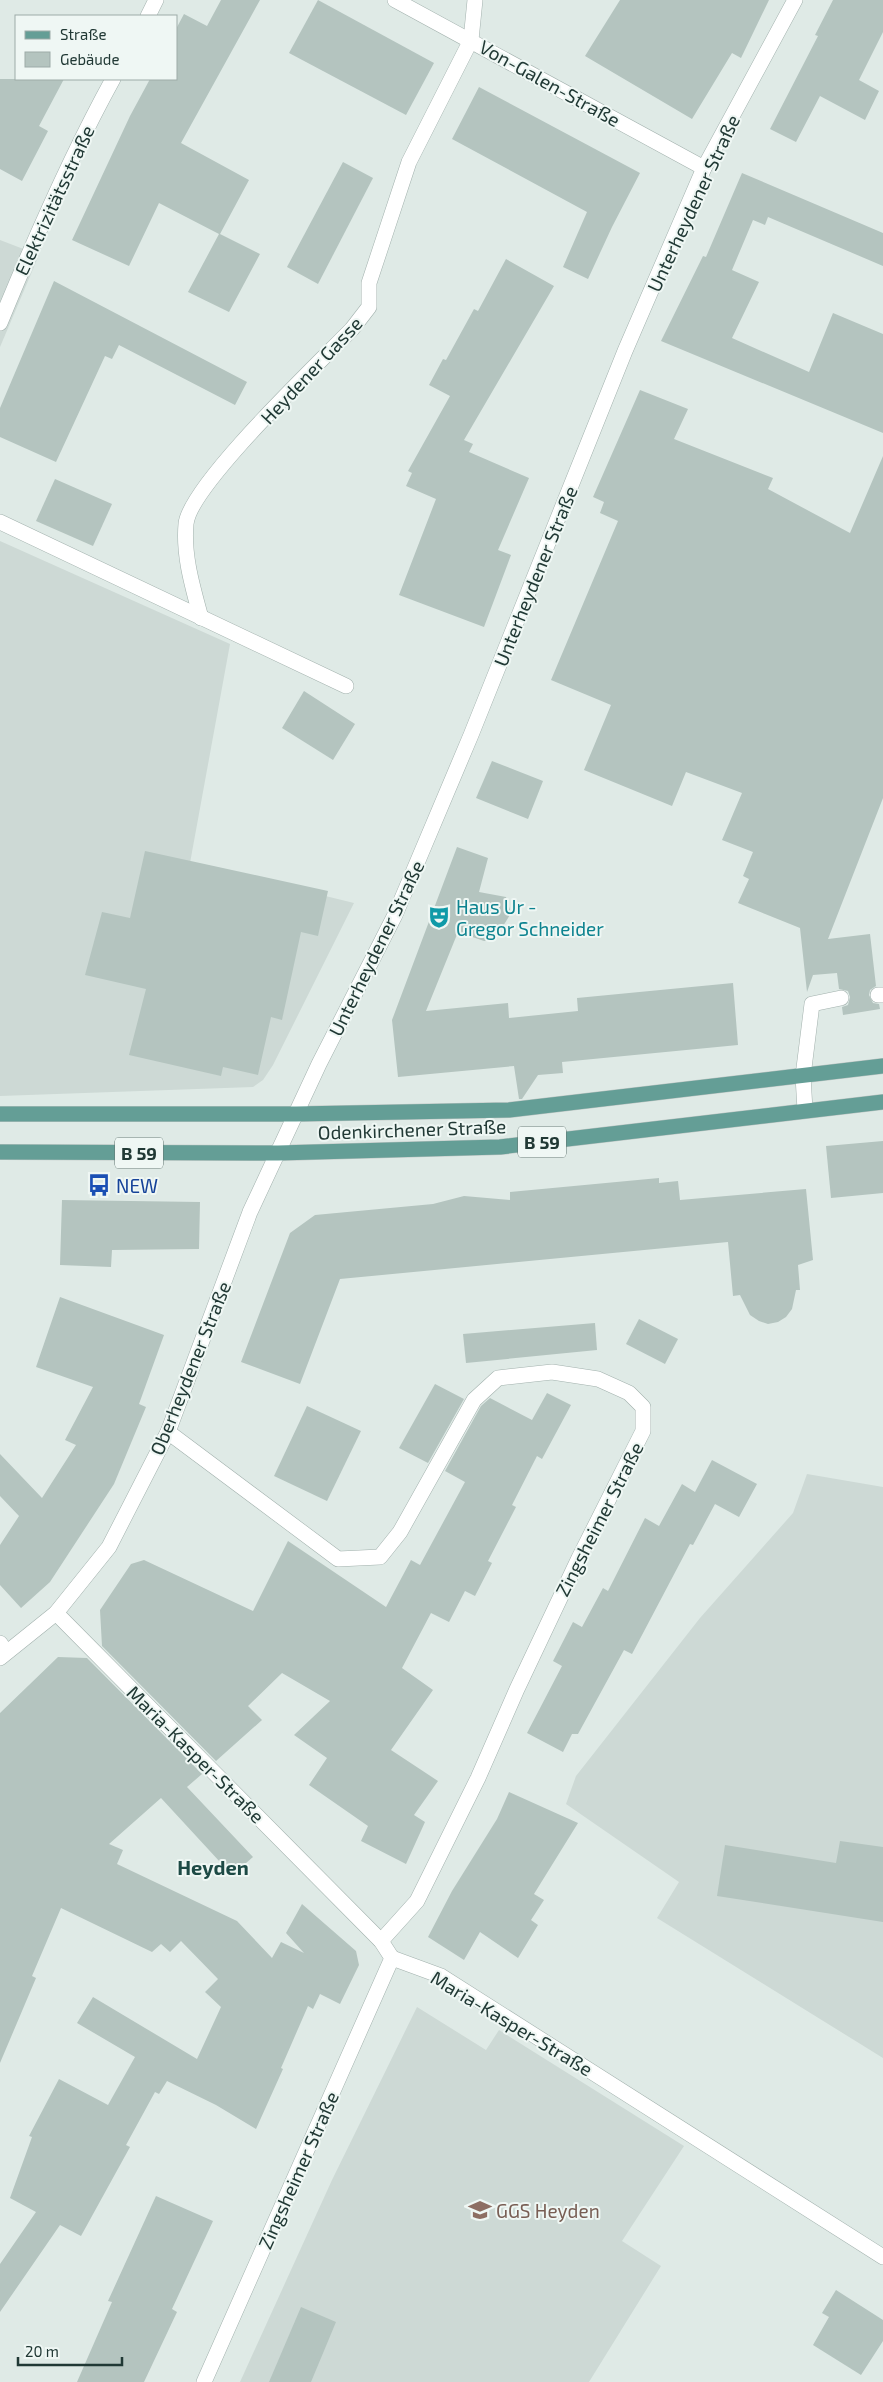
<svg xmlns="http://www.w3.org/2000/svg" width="883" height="2382" font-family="'Exo 2',sans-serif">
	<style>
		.built { fill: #cdd9d5 }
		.building { fill: #b4c4bf }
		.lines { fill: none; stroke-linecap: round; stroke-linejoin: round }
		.lane-casing { stroke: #a2b1ad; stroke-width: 16 }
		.street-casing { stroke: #a2b1ad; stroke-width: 16 }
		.primary-casing { stroke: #bcc4c2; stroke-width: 16 }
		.lane { stroke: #fff; stroke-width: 15 }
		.street { stroke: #fff; stroke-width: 15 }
		.primary { stroke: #649e96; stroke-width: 15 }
		.labels { text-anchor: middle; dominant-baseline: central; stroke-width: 4; stroke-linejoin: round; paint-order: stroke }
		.shield { fill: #eff7f4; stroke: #5f726e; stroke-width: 1 }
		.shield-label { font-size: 18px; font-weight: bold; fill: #213935 }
		.street-label { font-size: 19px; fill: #213935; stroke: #eff7f4 }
		.culture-label { font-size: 19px; fill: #0d838f; stroke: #eff7f4; text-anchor: start }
		.transit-label { font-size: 19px; fill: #164399; stroke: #eff7f4; text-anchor: start }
		.education-label { font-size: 19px; fill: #785e54; stroke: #eff7f4; text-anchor: start }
		.neighbourhood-label { font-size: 20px; font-weight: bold; fill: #1d4a45; stroke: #eff7f4 }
	</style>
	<rect width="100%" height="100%" fill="#dfeae6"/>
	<!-- built -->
	<g class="built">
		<path d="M0 240 39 255 0 347Z"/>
		<path d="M0 541 230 644 190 863 354 903 273 1065 263 1080 253 1087 0 1096Z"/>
		<path d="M807 1474 883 1487V2058L657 1918 679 1882 566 1804 576 1776 700 1618 793 1513Z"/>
		<path d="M417 2007 486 2050 499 2030 684 2146 622 2241 661 2266 589 2382H240L332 2180Z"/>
	</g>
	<!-- building -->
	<g class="building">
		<path d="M221 0H260L181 143 249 180 220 234 260 254 229 312 188 292 219 234 159 203 129 266 72 240 130 116 150 79H176V29L184 14 207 26Z"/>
		<path d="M318 0 434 63 406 115 289 53Z"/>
		<path d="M620 0H769L741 58 732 53 692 119 585 56Z"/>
		<path d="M833 0H883V32L859 80 879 91 865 120 820 96 796 142 770 129 818 36 815 35Z"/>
		<path d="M0 79H64L39 126 48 131 22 181 0 169Z"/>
		<path d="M479 87 640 173 612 227 588 279 563 267 587 212 452 139Z"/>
		<path d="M343 162 373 178 318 284 287 267Z"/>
		<path d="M742 173 883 233V266L768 217 765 225 753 220 732 270 759 282 732 338 809 372 833 313 883 334V433L661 341 703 256 706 257Z"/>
		<path d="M506 259 554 286 464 440 473 444 469 452 529 478 498 550 511 555 484 627 399 595 436 499 406 486 412 473 408 471 450 396 429 385 443 359 446 360 474 309 478 311Z"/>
		<path d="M54 281 247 382 235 405 119 345 112 359 105 356 56 462 0 437V408Z"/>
		<path d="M640 390 688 409 674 439 773 478 768 489 850 533 883 456V798L828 939 870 934 876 986 870 990 869 995 873 1003 879 1004 880 1009 843 1015 842 1007 848 1005 850 997 848 991 839 989 837 973 813 975 807 992 800 928 738 903 749 879 743 876 753 852 722 840 742 793 686 772 672 806 584 770 611 705 551 680 618 521 600 513 604 502 593 497Z"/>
		<path d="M55 479 112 504 93 546 36 521Z"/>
		<path d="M304 691 355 724 333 760 282 728Z"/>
		<path d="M492 761 543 781 528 819 476 798Z"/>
		<path d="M457 847 488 858 479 892 506 897 511 913 494 941H484L458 932 426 1011 508 1003 509 1018 578 1011 577 998 733 983 738 1045 562 1062 563 1073 538 1075 522 1099H519L514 1066 398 1077 392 1020Z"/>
		<path d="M145 851 328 891 318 936 301 932 282 1020 271 1017 258 1075 223 1067 221 1076 129 1055 146 989 85 975 102 912 130 918Z"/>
		<path d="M883 1141V1193L831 1198 826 1146Z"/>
		<path d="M659 1178V1183L678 1181 680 1200 806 1189 813 1260 798 1265 800 1290H796L792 1309 786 1317 778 1322 768 1324 759 1321 750 1315 740 1295 733 1296 728 1242 340 1279 300 1384 241 1362 290 1233 315 1215 433 1204 464 1196 510 1200V1192Z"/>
		<path d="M62 1200 200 1202 199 1249 112 1250 111 1267 60 1265Z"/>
		<path d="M60 1297 164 1335 139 1404 146 1407 114 1484 50 1582 21 1608 0 1585V1545L19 1516 0 1496V1454L42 1498 76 1445 65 1440 93 1387 36 1367Z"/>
		<path d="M639 1319 678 1339 665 1364 626 1344Z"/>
		<path d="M595 1323 597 1350 466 1363 463 1334Z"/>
		<path d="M435 1384 464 1399 428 1463 399 1448Z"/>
		<path d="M547 1393 571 1405 542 1459 537 1456 512 1505 516 1507 488 1561 492 1563 475 1596 465 1591 449 1622 431 1613 402 1668 433 1690 391 1750 438 1781 414 1815 425 1822 406 1864 361 1841 368 1826 309 1785 327 1758 294 1735 330 1701 282 1673 248 1706 262 1720 216 1761 102 1646 100 1610 131 1564 144 1560 253 1611 288 1541 386 1607 411 1560 420 1565 465 1482 445 1471 481 1406 490 1398 532 1420Z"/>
		<path d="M307 1406 361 1431 327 1501 274 1476Z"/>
		<path d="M712 1460 757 1484 739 1517 715 1504 693 1545 690 1544 632 1654 624 1650 578 1734H572L563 1752 527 1733 562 1666 553 1661 573 1622 582 1627 603 1588 608 1591 645 1518 659 1526 682 1484 695 1492Z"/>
		<path d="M58 1657 87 1658 202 1774 187 1787 253 1857 232 1875 161 1798 109 1844 123 1850 117 1864 237 1921 272 1958 281 1942 304 1953 286 1933 302 1904 356 1951 359 1965 340 2004 320 1994 313 2009 308 2006 281 2068 283 2069 256 2129 216 2105 167 2081 159 2094 155 2092 126 2145 130 2147 81 2236 60 2225 0 2312V2264L36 2212 10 2198 32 2137 29 2136 59 2079 108 2105 135 2057 77 2023 93 1997 197 2059 221 2007 205 1992 218 1979 181 1941 170 1952 161 1944 152 1952 61 1908 32 1976 36 1978 0 2063V1713Z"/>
		<path d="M509 1792 578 1823 534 1894 544 1900 531 1920 538 1925 518 1958 480 1932 464 1960 428 1937 452 1891 497 1819Z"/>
		<path d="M840 1841 883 1847V1922L717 1896 725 1845 836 1863Z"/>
		<path d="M156 2196 213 2221 172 2309 177 2312 144 2382H77L112 2302 108 2301Z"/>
		<path d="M836 2290 883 2320V2341L861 2375 813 2345 829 2317 822 2313Z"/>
		<path d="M301 2307 336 2322 311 2382H269Z"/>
	</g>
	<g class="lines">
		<defs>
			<g id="lane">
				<path d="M0 522 346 686"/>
				<path d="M201 618C193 588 183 556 186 524 189 486 320 362 352 329L369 307V283L409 162 471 40 475 0"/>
				<path d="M878 995H883"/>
				<path d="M805 1110 803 1076 812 1004 841 998"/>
				<path d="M0 1643 6 1652"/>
				<path d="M392 1958 441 1976 883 2257"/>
			</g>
			<g id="street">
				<path d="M395 0 704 168"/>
				<path d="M148 16 156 0"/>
				<path d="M0 323C34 240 70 157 113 79"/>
				<path d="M168 1432 338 1559 380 1557 400 1532 474 1400 498 1378 552 1372 598 1379 629 1393 643 1407V1431L579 1558 517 1689 478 1778 417 1901 381 1941"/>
				<path d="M56 1613 381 1941 392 1958 204 2382"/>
				<path d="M0 1658 56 1613 109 1547 168 1432 250 1212 319 1064 395 915 471 735 625 351 704 168 795 0"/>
			</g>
			<g id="primary">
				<path d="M0 1114H296L509 1110 883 1066"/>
				<path d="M0 1152 278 1153 500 1147 883 1102"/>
			</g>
		</defs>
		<!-- lane casing -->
		<use href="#lane" class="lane-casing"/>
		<!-- street casing -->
		<use href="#street" class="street-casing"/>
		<!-- primary casing -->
		<use href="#primary" class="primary-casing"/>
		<!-- lane -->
		<use href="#lane" class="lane"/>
		<!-- street -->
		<use href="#street" class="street"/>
		<!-- primary -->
		<use href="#primary" class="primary"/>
	</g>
	<!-- icons -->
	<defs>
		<symbol id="theatre-bare" viewBox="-9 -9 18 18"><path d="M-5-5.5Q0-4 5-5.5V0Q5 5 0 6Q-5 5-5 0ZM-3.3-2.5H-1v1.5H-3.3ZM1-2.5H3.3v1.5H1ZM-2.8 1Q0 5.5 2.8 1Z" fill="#0f9aa8" stroke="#eff7f4" stroke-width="2.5" paint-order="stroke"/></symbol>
		<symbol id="bus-bare" viewBox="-9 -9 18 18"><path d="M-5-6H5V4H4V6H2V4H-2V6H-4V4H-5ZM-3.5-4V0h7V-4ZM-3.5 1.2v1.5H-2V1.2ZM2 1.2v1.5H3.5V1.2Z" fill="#1a4fb4" stroke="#eff7f4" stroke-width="2.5" paint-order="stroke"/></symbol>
		<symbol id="school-bare" viewBox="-9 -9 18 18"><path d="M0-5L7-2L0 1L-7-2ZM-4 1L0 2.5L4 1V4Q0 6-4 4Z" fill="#8d6e63" stroke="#eff7f4" stroke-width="2.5" paint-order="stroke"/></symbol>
	</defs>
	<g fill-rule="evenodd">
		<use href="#theatre-bare" x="423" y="901" width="32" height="32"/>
		<use href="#bus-bare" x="83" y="1169" width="32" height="32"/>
		<use href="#school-bare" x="464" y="2194" width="32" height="32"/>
	</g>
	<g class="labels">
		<!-- shield labels -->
		<g class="shield">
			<rect x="518" y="1126.5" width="48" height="31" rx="4"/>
			<rect x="115" y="1137.5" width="48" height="31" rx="4"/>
		</g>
		<g class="shield-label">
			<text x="542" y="1142">B 59</text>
			<text x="139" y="1153">B 59</text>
		</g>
		<!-- street labels -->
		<g class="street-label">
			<text transform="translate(550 83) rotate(29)">Von-Galen-Straße</text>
			<text transform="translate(54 200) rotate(-65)">Elektrizitätsstraße</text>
			<text transform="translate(693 203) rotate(-65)">Unterheydener Straße</text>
			<text transform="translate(311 370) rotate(-47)">Heydener Gasse</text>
			<text transform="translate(535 576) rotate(-68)">Unterheydener Straße</text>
			<text transform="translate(376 948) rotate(-64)">Unterheydener Straße</text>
			<text transform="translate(412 1129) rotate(-2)">Odenkirchener Straße</text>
			<text transform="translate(190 1368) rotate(-68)">Oberheydener Straße</text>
			<text transform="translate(599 1519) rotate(-63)">Zingsheimer Straße</text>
			<text transform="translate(196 1754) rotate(45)">Maria-Kasper-Straße</text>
			<text transform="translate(512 2023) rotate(31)">Maria-Kasper-Straße</text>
			<text transform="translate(298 2170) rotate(-66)">Zingsheimer Straße</text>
		</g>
		<!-- culture labels -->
		<g class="culture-label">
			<text x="456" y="906">Haus Ur -<tspan x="456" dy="22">Gregor Schneider</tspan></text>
		</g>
		<!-- transit labels -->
		<g class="transit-label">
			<text x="116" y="1185">NEW</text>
		</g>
		<!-- education labels -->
		<g class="education-label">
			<text x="496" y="2210">GGS Heyden</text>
		</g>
		<!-- neighbourhood labels -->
		<g class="neighbourhood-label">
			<text x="213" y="1867">Heyden</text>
		</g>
	</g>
	<!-- legend -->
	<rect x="15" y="15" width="162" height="65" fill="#eff7f4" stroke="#9daba8"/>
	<rect x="25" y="31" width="25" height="8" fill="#649e96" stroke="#9daba8"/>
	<text x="60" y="40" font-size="15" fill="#213935">Straße</text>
	<rect x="25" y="52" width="25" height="15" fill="#b4c4bf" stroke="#9daba8"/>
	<text x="60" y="65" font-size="15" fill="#213935">Gebäude</text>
	<!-- scale -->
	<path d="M18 2357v8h104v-8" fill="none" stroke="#213935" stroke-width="2.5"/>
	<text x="25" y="2357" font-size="15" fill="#213935" stroke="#eff7f4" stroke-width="4" paint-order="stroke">20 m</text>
</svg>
